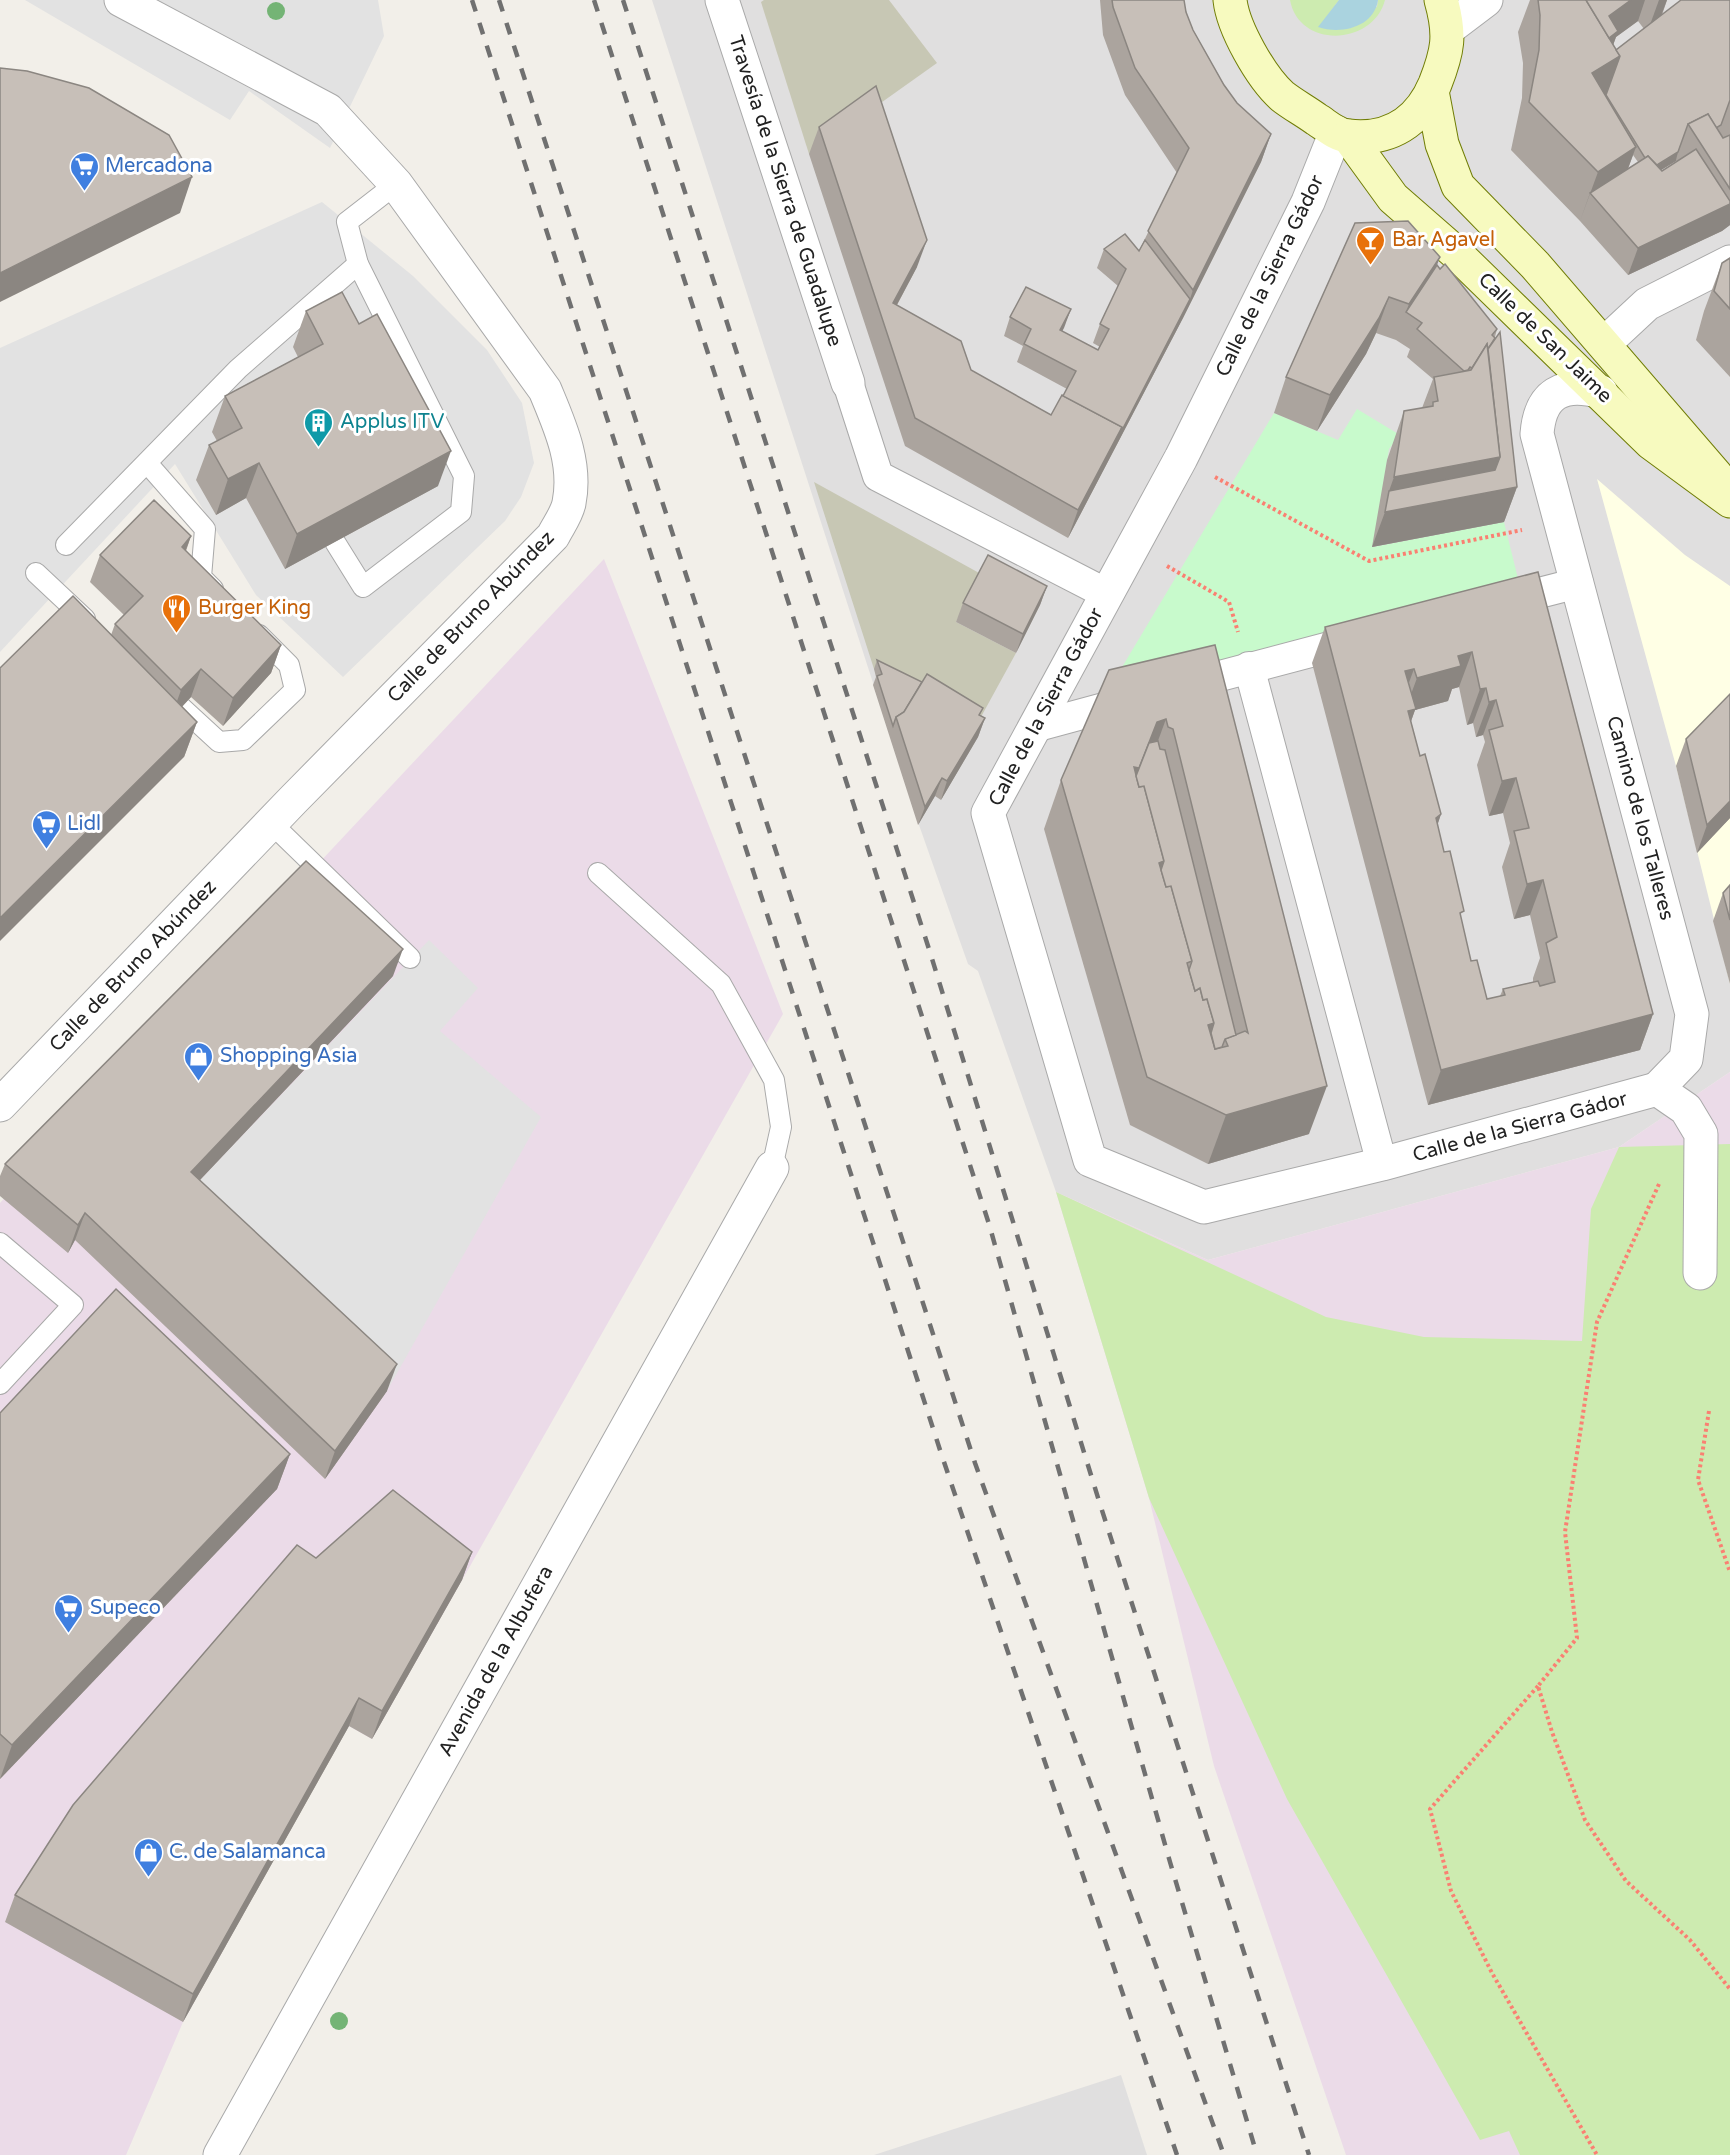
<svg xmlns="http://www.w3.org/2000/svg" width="1730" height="2155" font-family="'Varela Round',sans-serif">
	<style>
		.residential { fill: #e0dfdf }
		.industrial { fill: #ebdbe8 }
		.education { fill: #ffffe5 }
		.construction { fill: #c7c7b4 }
		.grass { fill: #cdebb0 }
		.park { fill: #c8facc }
		.parking { fill: #e2e2e2 }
		.water { fill: #aad3df }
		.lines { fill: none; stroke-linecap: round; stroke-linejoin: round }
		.service-casing { stroke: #a9a9a9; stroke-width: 22 }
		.pedestrian-casing { stroke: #a9a9a9; stroke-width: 32 }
		.minor-casing { stroke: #a9a9a9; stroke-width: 35 }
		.secondary-casing { stroke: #707d05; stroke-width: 35 }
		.path { stroke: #fa8072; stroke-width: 4; stroke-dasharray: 3 3; stroke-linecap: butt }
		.service { stroke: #fff; stroke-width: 20 }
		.pedestrian { stroke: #fff; stroke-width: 30 }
		.minor { stroke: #fff; stroke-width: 33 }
		.secondary { stroke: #f7fabf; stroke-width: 33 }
		.rail { stroke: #707070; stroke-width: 4.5; stroke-dasharray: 12 12; stroke-linecap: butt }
		.tree { fill: #74b475 }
		.wall { fill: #aba49e; fill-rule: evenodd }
		.shaded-wall { fill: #8b8681 }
		.building { fill: #c7bfb8; stroke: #8b8681; stroke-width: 1.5; fill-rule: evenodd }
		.labels { text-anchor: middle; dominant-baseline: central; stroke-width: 6; stroke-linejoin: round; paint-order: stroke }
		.shop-label { font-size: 20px; fill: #366cbe; stroke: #fff; text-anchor: start }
		.street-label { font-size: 20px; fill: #222; stroke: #fff }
		.food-label { font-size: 20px; fill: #c56008; stroke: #fff; text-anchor: start }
		.culture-label { font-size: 20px; fill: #0d838f; stroke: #fff; text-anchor: start }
	</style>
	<rect width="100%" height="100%" fill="#f2efe9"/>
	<!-- residential -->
	<g class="residential">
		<path d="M652 0H1730V1072L1619 1147 1208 1260 1056 1192 978 971 968 964 919 825Z"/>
		<path d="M1121 2075 1147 2155H874Z"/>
	</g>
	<!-- industrial -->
	<g class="industrial">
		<path d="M604 559 783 1014 372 1739 349 1726 332 1755 183 2022 126 2155H0V1203Z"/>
		<path d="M1730 1072V2155H1346L1214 1766 1149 1498 1056 1192 1208 1260 1619 1147Z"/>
	</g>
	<!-- education -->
	<path class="education" d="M1597 479 1685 555 1730 586V984L1676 766Z"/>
	<!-- construction -->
	<g class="construction">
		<path d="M764 0H889L937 63 809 154 761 2Z"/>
		<path d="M814 482 981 574 956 622 1016 653 976 726 920 692 874 669Z"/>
	</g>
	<!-- grass -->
	<g class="grass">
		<path d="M1290 0H1339L1319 27 1377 7 1378 0H1385C1373 46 1299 49 1290 0Z"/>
		<path d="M1730 1144V2155H1520L1509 2131 1480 2140 1287 1799 1149 1498 1056 1192 1326 1317 1424 1337 1582 1341 1591 1209 1619 1147Z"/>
	</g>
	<!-- park -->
	<path class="park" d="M1357 409 1400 435 1389 449 1373 547 1504 522 1525 607 1091 719 1274 413 1338 440Z"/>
	<!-- parking -->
	<g class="parking">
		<path d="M25 0H378L384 36 330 148 249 91 230 120Z"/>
		<path d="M322 202 413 276 487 350 522 403 534 463 521 497 505 521 343 677 256 595 175 464 0 652V348Z"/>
		<path d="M429 940 478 988 440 1031 541 1117 387 1391 181 1200Z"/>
	</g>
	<!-- water -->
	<path class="water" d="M1339 0H1378C1374 27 1341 35 1318 27Z"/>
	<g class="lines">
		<defs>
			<g id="service">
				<path d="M147 463 205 529 201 577 213 589"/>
				<path d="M335 542 363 587 461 512 464 476 358 264 347 222 396 184"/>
				<path d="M66 545 238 369 358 264"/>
				<path d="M36 573 85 619"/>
				<path d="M181 707 219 742 243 740 295 690 289 665 259 635"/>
				<path d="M271 823 410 958"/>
				<path d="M598 873 721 984 774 1080 781 1127 772 1168"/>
				<path d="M0 1243 73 1305 0 1384"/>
			</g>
			<g id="pedestrian">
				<path d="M848 383 878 476 1107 594"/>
				<path d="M1504 602 1578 583"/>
				<path d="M1249 667 1382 1164"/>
				<path d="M1182 686 1356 640"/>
				<path d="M1034 727 1130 701"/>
			</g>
			<g id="minor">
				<path d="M722 0 848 383"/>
				<path d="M1449 28 1486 0"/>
				<path d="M1336 132 1308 202 1181 458 988 813 1090 1160 1204 1207 1382 1164 1657 1089"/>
				<path d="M1604 344 1647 304 1730 262"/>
				<path d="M1601 392C1562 381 1540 394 1537 434L1692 1014 1686 1059 1657 1089"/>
				<path d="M1657 1089 1686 1109 1701 1134 1700 1273"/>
				<path d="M0 1105 293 800 553 536C558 526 567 514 569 503 577 463 560 426 545 390L396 184 328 110 121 0"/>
				<path d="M220 2155 772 1168"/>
			</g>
			<g id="secondary">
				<path d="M1230 0C1233 28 1261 77 1282 96 1292 104 1305 111 1316 119 1326 125 1336 135 1348 136 1390 141 1419 122 1435 84 1448 51 1451 35 1441 0"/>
				<path d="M1432 91 1442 144 1458 186 1535 265 1716 475"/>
				<path d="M1348 136 1393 198 1456 253 1651 443 1730 501"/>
			</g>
		</defs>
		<!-- service casing -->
		<use href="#service" class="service-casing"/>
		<!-- pedestrian casing -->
		<use href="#pedestrian" class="pedestrian-casing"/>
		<!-- minor casing -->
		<use href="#minor" class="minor-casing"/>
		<!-- secondary casing -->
		<use href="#secondary" class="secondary-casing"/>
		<!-- path -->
		<g class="path">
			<path d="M1215 477 1369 561 1522 530"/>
			<path d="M1167 566 1229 602 1238 632"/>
			<path d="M1659 1184 1597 1322 1565 1532 1577 1638 1538 1686 1552 1732 1585 1820 1626 1881 1690 1940 1730 1989"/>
			<path d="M1709 1411 1698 1480 1730 1572"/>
			<path d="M1538 1686 1430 1809 1451 1891 1492 1973 1597 2155"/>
		</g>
		<!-- service -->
		<use href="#service" class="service"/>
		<!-- pedestrian -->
		<use href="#pedestrian" class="pedestrian"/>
		<!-- minor -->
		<use href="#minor" class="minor"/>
		<!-- secondary -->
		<use href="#secondary" class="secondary"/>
		<!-- rail -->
		<g class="rail">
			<path d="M472 0 940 1450 1177 2155"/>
			<path d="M499 0 975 1463 1224 2155"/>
			<path d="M594 0 989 1224 1170 1862 1257 2155"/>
			<path d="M623 0 929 949 1099 1501 1309 2155"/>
		</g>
	</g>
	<!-- trees -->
	<g class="tree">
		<circle cx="276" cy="11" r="9"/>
		<circle cx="339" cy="2021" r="9"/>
	</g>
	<!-- wall -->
	<g class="wall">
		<path d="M1100 0H1184L1186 12 1193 30 1224 85 1237 103 1271 134 1261 162 1183 318 1068 538 905 446 809 154 819 127 917 267 897 305 971 370 1051 415 1067 389 1017 362 1023 346 1004 336 1010 317 1071 309 1062 331 1098 350 1100 347 1093 343 1100 324 1118 286 1097 268 1104 249 1139 251 1177 173 1125 95 1103 35Z"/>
		<path d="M1530 0H1667L1662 15 1730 0V225L1722 231 1628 275 1580 221 1511 150 1522 98 1523 63 1518 32ZM1638 21 1644 29 1616 50 1613 45 1616 37ZM1633 155 1638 162 1628 169ZM1676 161 1677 162 1662 171 1661 170Z"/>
		<path d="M1355 223 1437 265 1440 269 1497 329 1495 337 1517 487 1504 522 1372 547 1387 460 1404 411 1422 408 1433 379 1407 357 1410 349 1396 340 1376 333 1366 354 1317 431 1274 413 1286 377Z"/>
		<path d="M1730 258V377L1696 340 1704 311 1722 263Z"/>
		<path d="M306 311 438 486 285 569 246 498 216 515 196 480 209 445 217 441 212 432 225 396 298 357 293 347Z"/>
		<path d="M191 536 186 551 281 645 271 673 223 726 191 697 182 707 197 722 184 757 111 635 115 624 124 615 90 582 100 555Z"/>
		<path d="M1538 572 1653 1014 1640 1050 1428 1105 1312 663 1325 627ZM1459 687 1467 725 1473 723 1476 737 1483 735 1485 742 1477 765 1489 816 1503 813 1510 843 1502 867 1514 919 1530 915 1540 958 1533 978V982L1503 989 1500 996 1487 999 1471 961 1437 826 1441 814 1420 756 1411 721 1415 710 1448 701 1452 689Z"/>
		<path d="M1047 586 1040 605 1016 653 956 622 963 603Z"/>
		<path d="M1215 645 1309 1134 1208 1164 1130 1125 1044 829 1061 780Z"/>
		<path d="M877 660 922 682 983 708 980 715 985 718 978 737 941 800 935 796 918 825 873 685 876 677 874 669Z"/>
		<path d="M1686 739 1730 818 1697 853 1676 766Z"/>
		<path d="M1730 885V984L1713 921 1723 893Z"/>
		<path d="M393 976 200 1180 387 1391 325 1479 75 1240 68 1253 0 1196V1176L5 1164Z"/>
		<path d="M0 1413 290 1454 277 1489 0 1779Z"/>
		<path d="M472 1552 462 1580 372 1739 349 1726 183 2022 5 1922 15 1895Z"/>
	</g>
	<!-- shaded-wall -->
	<g class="shaded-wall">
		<path d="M1631 0H1645L1638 21 1616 37 1606 65 1620 56 1602 105 1592 73 1609 16Z"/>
		<path d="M1659 0H1667L1658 24 1647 33Z"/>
		<path d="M1271 134 1261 162 1183 318 1068 538 1078 510 1190 299 1193 290Z"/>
		<path d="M1636 147 1618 195 1590 193 1580 221 1598 172Z"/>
		<path d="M1678 152 1676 160V161L1648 178 1652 169Z"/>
		<path d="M192 177 180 213 0 302V273Z"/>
		<path d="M1730 204V225L1722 231 1628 275 1638 248Z"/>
		<path d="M927 240 917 267 885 327 893 303Z"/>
		<path d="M1440 257 1427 292 1406 312 1409 304Z"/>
		<path d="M1389 297 1376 333 1366 354 1317 431 1330 395Z"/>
		<path d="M1071 309 1064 328 1053 348 1060 330Z"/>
		<path d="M451 451 438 486 285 569 297 534Z"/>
		<path d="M1500 457 1517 487 1504 522 1372 547 1385 512 1389 491 1394 477Z"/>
		<path d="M259 463 246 498 216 515 228 479Z"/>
		<path d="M191 536 181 563 182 547Z"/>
		<path d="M1047 586 1040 605 1016 653 1023 634Z"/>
		<path d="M281 645 271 673 223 726 233 698Z"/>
		<path d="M1472 652 1459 687 1452 689 1448 701 1415 710 1403 744 1404 713 1417 678 1458 656Z"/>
		<path d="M201 669 191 697 171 718 181 690Z"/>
		<path d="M1414 669 1401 704 1405 671Z"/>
		<path d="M1486 688 1473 723 1467 725 1480 689Z"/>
		<path d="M1496 700 1483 735 1476 737 1489 702Z"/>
		<path d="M985 718 978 737 941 800 947 781Z"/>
		<path d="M1166 719 1148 768 1128 798 1134 767 1157 722Z"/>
		<path d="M197 722 184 757 0 941V918Z"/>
		<path d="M942 778 935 796 918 825 925 807Z"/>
		<path d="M1516 778 1503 813 1489 816 1502 781Z"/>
		<path d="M1730 801V818L1697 853 1707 825Z"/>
		<path d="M1441 814 1429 850 1436 818Z"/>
		<path d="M1164 861 1154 891 1159 863Z"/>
		<path d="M1543 880 1530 915 1514 919 1527 884Z"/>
		<path d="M403 949 393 976 181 1200 191 1172Z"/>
		<path d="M1653 1014 1640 1050 1428 1105 1441 1070Z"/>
		<path d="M1214 1023 1203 1054 1208 1025Z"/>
		<path d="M1327 1086 1309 1134 1208 1164 1226 1115Z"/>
		<path d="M85 1213 75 1240 68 1253 78 1225Z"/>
		<path d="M397 1364 387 1391 325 1479 335 1451Z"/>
		<path d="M290 1454 277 1489 0 1779 12 1745Z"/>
		<path d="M472 1552 462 1580 372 1739 382 1711Z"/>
		<path d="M359 1698 349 1726 183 2022 193 1994Z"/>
	</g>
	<!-- building -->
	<g class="building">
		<path d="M1112 0H1184L1186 12 1193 30 1224 85 1237 103 1271 134 1193 290 1148 231 1189 148 1135 68 1113 7Z"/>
		<path d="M1538 0H1586L1620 56 1592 73 1636 147 1598 172 1529 102 1539 50 1540 15Z"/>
		<path d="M1586 0H1631L1609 16 1618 31 1609 38Z"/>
		<path d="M1681 0H1730V100L1721 125 1716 128 1708 114 1688 124 1678 152 1657 165 1648 156 1645 158 1606 95 1620 56 1616 50Z"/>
		<path d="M0 68 27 71 89 88 169 135 192 177 0 273Z"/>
		<path d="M876 86 927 240 893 303 961 341 971 370 1051 415 1062 395 1122 427 1078 510 915 418 819 127Z"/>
		<path d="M1708 114 1723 138 1730 135V189L1688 124Z"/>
		<path d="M1696 149 1730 201V204L1638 248 1590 193 1648 156 1662 171Z"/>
		<path d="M1408 221 1440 257 1409 304 1389 297 1379 318 1330 395 1286 377 1355 223Z"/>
		<path d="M1125 234 1139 251 1145 240 1190 299 1119 436 1122 427 1063 396 1076 371 1024 344 1031 329 1010 317 1026 287 1071 309 1060 330 1098 350 1109 329 1100 324 1126 269 1104 249Z"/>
		<path d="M1730 258V309L1714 291 1722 263Z"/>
		<path d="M1445 264 1497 329 1492 335 1495 338 1488 349 1487 344 1472 368 1470 367 1468 370 1464 371 1417 329 1422 323 1406 312 1437 265 1440 269Z"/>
		<path d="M342 292 359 324 377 314 451 451 297 534 259 463 228 479 209 445 242 428 225 396 323 344 306 311Z"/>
		<path d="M1500 332 1517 487 1385 512 1389 491 1495 470 1500 457 1488 349Z"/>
		<path d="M1487 344 1500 457 1394 477 1404 411 1433 406V402L1438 401 1434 377 1471 370Z"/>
		<path d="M154 500 191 536 182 547 281 645 233 698 201 669 181 690 115 624 143 596 100 555Z"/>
		<path d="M988 555 1047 586 1023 634 963 603Z"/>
		<path d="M1538 572 1653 1014 1441 1070 1325 627ZM1472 652 1480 689 1486 688 1489 702 1496 700 1503 726 1489 730 1502 781 1516 778 1529 828 1514 831 1527 884 1543 880 1557 937 1546 943 1555 982 1540 986 1538 981 1503 989 1505 995 1487 999 1477 960 1471 961 1460 913 1464 911 1450 851 1444 852 1436 818 1441 814 1425 754 1420 756 1408 711 1416 709 1405 671 1414 669 1417 678 1461 666 1458 656Z"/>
		<path d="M73 596 197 722 0 918V668Z"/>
		<path d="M1215 645 1327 1086 1226 1115 1147 1077 1061 780 1109 670ZM1166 719 1168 727 1173 729 1248 1033 1245 1031 1225 1039 1228 1046 1215 1049 1208 1025 1214 1023 1207 999 1203 1000 1200 988 1195 991 1187 963 1192 961 1171 886 1166 887 1159 863 1164 861 1144 786 1139 787 1134 767 1139 768 1157 722Z"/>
		<path d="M877 660 922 682 904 712 896 717 893 726 877 676 882 674Z"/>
		<path d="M927 674 983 708 979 715 985 718 947 781 942 778 925 807 896 717 904 712Z"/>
		<path d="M1730 694V801L1707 825 1686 739Z"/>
		<path d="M1158 741 1160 749 1165 750 1236 1035 1225 1039 1222 1047 1215 1049 1211 1033 1214 1023 1207 999 1203 1000 1200 988 1195 991 1189 970 1192 961 1171 886 1166 887 1161 870 1164 861 1144 786 1139 787 1136 776 1149 743Z"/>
		<path d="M306 861 403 949 191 1172 397 1364 335 1451 85 1213 78 1225 5 1164Z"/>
		<path d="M1730 885V920L1723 893Z"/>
		<path d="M116 1289 290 1454 12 1745 0 1734V1413Z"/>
		<path d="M393 1490 472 1552 382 1711 359 1698 193 1994 15 1895 73 1805 297 1545 316 1558Z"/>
	</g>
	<!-- icons -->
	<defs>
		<symbol id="supermarket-pin" viewBox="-11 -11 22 30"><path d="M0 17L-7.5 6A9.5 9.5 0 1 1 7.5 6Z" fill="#3f7fe0" stroke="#fff"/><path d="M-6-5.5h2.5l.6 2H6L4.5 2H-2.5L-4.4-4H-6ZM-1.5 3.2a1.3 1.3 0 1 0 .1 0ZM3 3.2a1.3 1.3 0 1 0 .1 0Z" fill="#fff"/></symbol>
		<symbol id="bar-pin" viewBox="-11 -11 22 30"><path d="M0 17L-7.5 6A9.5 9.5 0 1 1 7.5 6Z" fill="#e8710a" stroke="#fff"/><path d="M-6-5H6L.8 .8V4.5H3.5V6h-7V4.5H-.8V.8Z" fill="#fff"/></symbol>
		<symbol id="building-pin" viewBox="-11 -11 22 30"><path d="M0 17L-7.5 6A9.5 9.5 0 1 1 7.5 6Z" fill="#0f9aa8" stroke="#fff"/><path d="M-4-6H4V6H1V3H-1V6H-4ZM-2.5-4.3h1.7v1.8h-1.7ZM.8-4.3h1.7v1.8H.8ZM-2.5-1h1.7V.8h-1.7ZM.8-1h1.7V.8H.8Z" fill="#fff"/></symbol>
		<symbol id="restaurant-pin" viewBox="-11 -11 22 30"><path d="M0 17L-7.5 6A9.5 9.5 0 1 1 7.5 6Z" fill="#e8710a" stroke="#fff"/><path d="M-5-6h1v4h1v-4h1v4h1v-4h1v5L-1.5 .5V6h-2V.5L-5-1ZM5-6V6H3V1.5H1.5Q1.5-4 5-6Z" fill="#fff"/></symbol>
		<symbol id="shop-pin" viewBox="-11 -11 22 30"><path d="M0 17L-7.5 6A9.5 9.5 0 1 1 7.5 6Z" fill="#3f7fe0" stroke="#fff"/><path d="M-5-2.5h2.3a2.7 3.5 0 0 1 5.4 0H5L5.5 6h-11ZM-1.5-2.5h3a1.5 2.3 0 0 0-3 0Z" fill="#fff"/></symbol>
	</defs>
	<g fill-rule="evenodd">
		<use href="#supermarket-pin" x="68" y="150" width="33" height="45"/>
		<use href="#bar-pin" x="1354" y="224" width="33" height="45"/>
		<use href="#building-pin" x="302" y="406" width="33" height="45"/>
		<use href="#restaurant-pin" x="160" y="592" width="33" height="45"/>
		<use href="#supermarket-pin" x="30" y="808" width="33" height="45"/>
		<use href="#shop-pin" x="182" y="1040" width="33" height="45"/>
		<use href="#supermarket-pin" x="52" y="1592" width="33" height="45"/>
		<use href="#shop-pin" x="132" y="1836" width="33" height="45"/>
	</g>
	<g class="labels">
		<!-- shop labels -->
		<g class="shop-label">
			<text x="105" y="166">Mercadona</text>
			<text x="67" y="824">Lidl</text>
			<text x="220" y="1056">Shopping Asia</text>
			<text x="90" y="1608">Supeco</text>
			<text x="169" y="1852">C. de Salamanca</text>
		</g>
		<!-- street labels -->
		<g class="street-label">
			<text transform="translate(785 191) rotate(72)">Travesía de la Sierra de Guadalupe</text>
			<text transform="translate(1270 276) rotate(-64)">Calle de la Sierra Gádor</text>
			<text transform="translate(1545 338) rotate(44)">Calle de San Jaime</text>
			<text transform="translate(471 617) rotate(-46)">Calle de Bruno Abúndez</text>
			<text transform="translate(1046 707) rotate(-62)">Calle de la Sierra Gádor</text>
			<text transform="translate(1640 818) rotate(75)">Camino de los Talleres</text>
			<text transform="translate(133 966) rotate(-46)">Calle de Bruno Abúndez</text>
			<text transform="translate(1520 1127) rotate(-15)">Calle de la Sierra Gádor</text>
			<text transform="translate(496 1661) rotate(-61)">Avenida de la Albufera</text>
		</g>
		<!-- food labels -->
		<g class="food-label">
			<text x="1392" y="240">Bar Agavel</text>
			<text x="198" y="608">Burger King</text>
		</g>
		<!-- culture labels -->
		<g class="culture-label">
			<text x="340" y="422">Applus ITV</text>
		</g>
	</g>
</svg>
